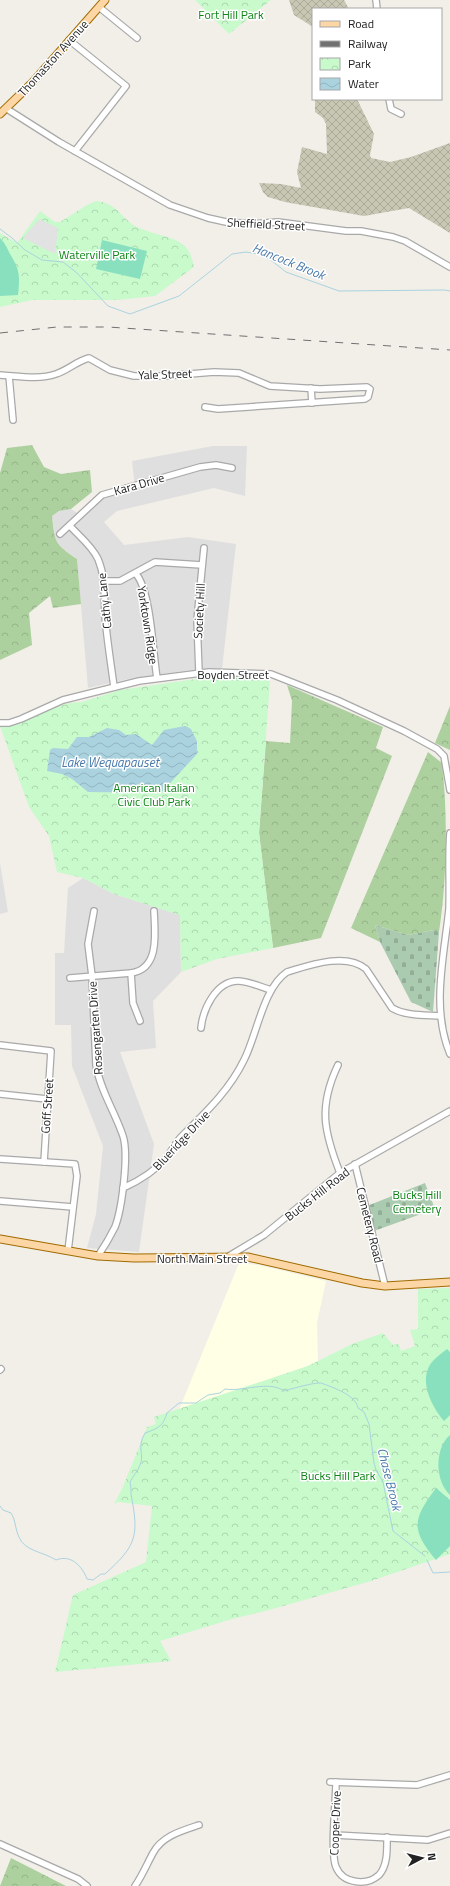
<svg xmlns="http://www.w3.org/2000/svg" width="450" height="1886" font-family="'Titillium Web',sans-serif">
	<style>
		.residential { fill: #e0dfdf }
		.education { fill: #ffffe5 }
		.construction { fill: url(#construction-cross-hatch) }
		.forest { fill: url(#forest-crowns) }
		.cemetery { fill: url(#cemetery-stones) }
		.park { fill: url(#park-crowns) }
		.pitch { fill: #88e0be }
		.parking { fill: #e2e2e2 }
		.water { fill: url(#water-waves) }
		.lines { fill: none; stroke-linecap: round; stroke-linejoin: round }
		.stream { stroke: #aad3df; stroke-width: 1 }
		.minor-casing { stroke: #a9a9a9; stroke-width: 8 }
		.major-casing { stroke: #a06b00; stroke-width: 9 }
		.minor { stroke: #fff; stroke-width: 5.5 }
		.major { stroke: #fcd6a4; stroke-width: 7 }
		.rail { stroke: #707070; stroke-width: 1; stroke-dasharray: 8 8; stroke-linecap: butt }
		.labels { text-anchor: middle; dominant-baseline: central; stroke-width: 3; stroke-linejoin: round; paint-order: stroke }
		.park-label { font-size: 12px; fill: #0c8416; stroke: #fff }
		.street-label { font-size: 12px; fill: #222; stroke: #fff }
		.water-label { font-size: 13px; font-style: italic; fill: #4a7aab; stroke: #fff }
	</style>
	<defs>
		<pattern id="construction-cross-hatch" width="8" height="8" patternUnits="userSpaceOnUse"><rect width="8" height="8" fill="#c7c7b4"/><path d="M0 0l8 8M0 8l8-8" fill="none" stroke="#abab9a"/></pattern>
		<pattern id="forest-crowns" width="20" height="18" patternUnits="userSpaceOnUse"><rect width="20" height="18" fill="#add19e"/><path d="M2 6a3 3 0 1 1 6 0M12 15a3 3 0 1 1 6 0" fill="none" stroke="#95b388"/></pattern>
		<pattern id="cemetery-stones" width="16" height="16" patternUnits="userSpaceOnUse"><rect width="16" height="16" fill="#aacbaf"/><path d="M2 7V4a2 2 0 0 1 4 0v3zM10 15v-3a2 2 0 0 1 4 0v3z" fill="#92ae96"/></pattern>
		<pattern id="park-crowns" width="20" height="18" patternUnits="userSpaceOnUse"><rect width="20" height="18" fill="#c8facc"/><path d="M2 6a3 3 0 1 1 6 0M12 15a3 3 0 1 1 6 0" fill="none" stroke="#acd6af"/></pattern>
		<pattern id="water-waves" width="16" height="10" patternUnits="userSpaceOnUse"><rect width="16" height="10" fill="#aad3df"/><path d="M0 5q4-4 8 0t8 0" fill="none" stroke="#92b5bf"/></pattern>
	</defs>
	<rect width="100%" height="100%" fill="#f2efe9"/>
	<!-- residential -->
	<g class="residential">
		<path d="M213 446H247L245 496 214 488 117 511 104 522 124 545 188 537 236 544 222 669 191 670 133 678 88 688 77 559 61 547 55 539 52 516 59 511 71 509 82 516 105 497 135 488 132 461Z"/>
		<path d="M0 863 8 912 0 914Z"/>
		<path d="M83 878 114 894 180 915 181 972 153 1001 156 1048 120 1052 154 1144 139 1252 87 1248 96 1214 103 1146 72 1066 71 1025H55V953H64L68 888Z"/>
	</g>
	<!-- education -->
	<path class="education" d="M239 1263 259 1265 326 1281 317 1323 318 1361 308 1366 179 1410Z"/>
	<!-- construction -->
	<g class="construction">
		<path d="M289 0H344L349 9H313V27L294 15Z"/>
		<path d="M315 99H357L374 134 370 155 371 158 390 162 411 157 450 143V233L409 208 364 216 285 202 268 197 263 192 259 183 281 184 301 188 297 172 302 147 327 154 326 124 323 118 315 112Z"/>
	</g>
	<!-- forest -->
	<g class="forest">
		<path d="M32 445 44 467 61 474 90 470 92 492 71 509 59 511 52 516C55 543 54 543 77 559L81 604 53 608 50 596 29 613 32 645 0 660V473L7 448Z"/>
		<path d="M287 685 383 727 376 748 392 756 321 938 273 948 259 833 266 741 290 743 292 701Z"/>
		<path d="M450 706V750L435 743Z"/>
		<path d="M428 752 442 763C448 816 447 880 439 932L434 930 408 935 375 925 380 942 351 928Z"/>
		<path d="M11 1858 66 1886H0Z"/>
	</g>
	<!-- cemetery -->
	<g class="cemetery">
		<path d="M375 925 408 935 434 930 439 932 433 1012 411 1002 380 942Z"/>
		<path d="M425 1183 435 1209 374 1231 367 1206Z"/>
	</g>
	<!-- park -->
	<g class="park">
		<path d="M195 0H271L229 34Z"/>
		<path d="M96 201C118 203 121 219 137 227 151 234 168 235 181 243 190 249 192 258 194 267L155 296 118 300H32L0 307V233L17 243 40 211 55 222H60L87 205Z"/>
		<path d="M230 674 270 681 259 833 273 948 217 959 181 972 180 915 114 894 83 878 57 872 49 836 29 807 0 726 11 724 51 708 70 703 82 702 120 690Z"/>
		<path d="M450 1288V1554L371 1581 269 1610 232 1619 160 1641 171 1661 55 1672 73 1595 146 1562 152 1506 118 1502 114 1504 122 1489 147 1427 156 1424 154 1417 308 1366 352 1344 383 1333 393 1345 399 1344 401 1351 415 1346 410 1330 418 1329V1289Z"/>
	</g>
	<!-- pitch -->
	<g class="pitch">
		<path d="M0 238C5 243 7 248 10 254 20 270 20 276 18 295L0 296Z"/>
		<path d="M102 240 147 251 140 279 96 269Z"/>
		<path d="M447 1349 450 1352V1415L444 1421C431 1406 418 1379 432 1362 436 1357 442 1353 447 1349Z"/>
		<path d="M450 1435V1495C435 1481 434 1449 450 1435Z"/>
		<path d="M436 1488 450 1500V1546L436 1560C410 1529 413 1519 436 1488Z"/>
	</g>
	<!-- parking -->
	<path class="parking" d="M39 219 58 228 55 254 23 238Z"/>
	<!-- water -->
	<path class="water" d="M185 726 191 729 197 741V754L161 793 88 792 72 779 62 774 47 771 50 750 53 748 68 749 77 737H89L107 728 119 730 126 735 136 734 152 745 164 730Z"/>
	<g class="lines">
		<!-- stream -->
		<g class="stream">
			<path d="M0 229 12 238 25 250 42 260 63 262 77 273 108 306 130 314 179 296 232 254 246 252 258 254 272 261 286 272 339 291 444 290 450 291"/>
			<path d="M0 1506 3 1510 11 1513C16 1521 15 1529 19 1537 24 1551 44 1552 56 1560 71 1554 82 1566 87 1579L93 1580 101 1574H105C137 1545 139 1536 131 1494 131 1490 131 1486 130 1482 133 1476 138 1471 140 1465 145 1455 136 1448 145 1433 159 1428 163 1426 167 1413L179 1403H196L208 1395 220 1393 225 1389C243 1392 269 1380 284 1391 291 1389 315 1382 321 1383 332 1387 356 1395 358 1408L364 1412 369 1424 374 1463 376 1470 383 1482 393 1531 425 1556"/>
			<path d="M427 1560 433 1573 450 1572"/>
		</g>
		<defs>
			<g id="minor">
				<path d="M376 0 377 9"/>
				<path d="M99 7 137 38"/>
				<path d="M69 40 126 86 75 151"/>
				<path d="M389 99 391 109 401 114"/>
				<path d="M7 109 59 142 170 205 208 218 226 222 252 224 278 222 346 231H361L393 237 405 241 450 267"/>
				<path d="M0 375C18 376 39 380 56 374 68 370 77 361 89 358L110 370 134 376H165L214 372 239 373 270 386 320 389 367 387 370 389 368 397 365 399 218 409 205 407"/>
				<path d="M9 376 13 420"/>
				<path d="M311 388 312 403"/>
				<path d="M70 526C79 536 92 546 98 559 106 578 104 596 105 616 107 640 111 664 114 687"/>
				<path d="M60 534 102 495 200 467 216 465 232 468"/>
				<path d="M136 574C151 591 153 654 157 678"/>
				<path d="M104 581H120L155 562 202 565"/>
				<path d="M199 673 197 620 204 548"/>
				<path d="M0 723H9L21 719 63 700 139 681 209 672 271 674 337 700 404 731 437 749 444 756 450 790"/>
				<path d="M450 833C448 859 450 884 449 909 444 957 431 1008 450 1054"/>
				<path d="M94 911 88 944 92 976 96 1065C100 1090 115 1112 123 1136 129 1154 122 1209 115 1227 110 1237 104 1247 98 1256"/>
				<path d="M131 973 133 1003 140 1021"/>
				<path d="M70 978 131 973C160 969 155 933 154 911"/>
				<path d="M201 1028C203 1009 216 981 238 981 248 981 261 987 271 990"/>
				<path d="M0 1045 51 1051 44 1162"/>
				<path d="M338 1065C318 1107 324 1132 340 1173"/>
				<path d="M0 1094 47 1099"/>
				<path d="M0 1159 75 1164 77 1176 68 1251"/>
				<path d="M355 1164 385 1286"/>
				<path d="M123 1188C139 1181 155 1171 167 1157 172 1151 175 1143 181 1137 205 1113 229 1091 244 1060 257 1035 263 988 287 972 310 965 346 952 366 969L392 1008C406 1016 424 1015 440 1016"/>
				<path d="M0 1201 73 1207"/>
				<path d="M229 1256 264 1235 340 1173 450 1111"/>
				<path d="M0 1370 1 1369"/>
				<path d="M330 1782 417 1785 450 1775"/>
				<path d="M336 1782C336 1799 330 1854 336 1867 343 1884 367 1886 379 1875 388 1865 387 1849 387 1837"/>
				<path d="M335 1835 428 1840 450 1833"/>
				<path d="M0 1844 78 1879 87 1886"/>
				<path d="M135 1886C142 1876 147 1864 153 1853 162 1836 181 1831 199 1825"/>
			</g>
			<g id="major">
				<path d="M0 114 33 82 105 0"/>
				<path d="M0 1239 98 1256 134 1258 248 1257 362 1283 385 1286 450 1282"/>
			</g>
		</defs>
		<!-- minor casing -->
		<use href="#minor" class="minor-casing"/>
		<!-- major casing -->
		<use href="#major" class="major-casing"/>
		<!-- minor -->
		<use href="#minor" class="minor"/>
		<!-- major -->
		<use href="#major" class="major"/>
		<!-- rail -->
		<path class="rail" d="M0 333 57 327H108L450 350"/>
	</g>
	<g class="labels">
		<!-- park labels -->
		<g class="park-label">
			<text x="231" y="14">Fort Hill Park</text>
			<text x="97" y="254">Waterville Park</text>
			<text x="154" y="787">American Italian<tspan x="154" dy="14">Civic Club Park</tspan></text>
			<text x="417" y="1194">Bucks Hill<tspan x="417" dy="14">Cemetery</tspan></text>
			<text x="338" y="1475">Bucks Hill Park</text>
		</g>
		<!-- street labels -->
		<g class="street-label">
			<text transform="translate(53 58) rotate(-48)">Thomaston Avenue</text>
			<text transform="translate(266 224) rotate(3)">Sheffield Street</text>
			<text transform="translate(165 374) rotate(-2)">Yale Street</text>
			<text transform="translate(139 484) rotate(-16)">Kara Drive</text>
			<text transform="translate(104 601) rotate(-96)">Cathy Lane</text>
			<text transform="translate(199 611) rotate(-87)">Society Hill</text>
			<text transform="translate(148 625) rotate(81)">Yorktown Ridge</text>
			<text x="233" y="674">Boyden Street</text>
			<text transform="translate(95 1028) rotate(-94)">Rosengarten Drive</text>
			<text transform="translate(47 1106) rotate(-86)">Goff Street</text>
			<text transform="translate(181 1140) rotate(-47)">Blueridge Drive</text>
			<text transform="translate(317 1194) rotate(-38)">Bucks Hill Road</text>
			<text transform="translate(370 1225) rotate(76)">Cemetery Road</text>
			<text x="202" y="1258">North Main Street</text>
			<text transform="translate(335 1823) rotate(-88)">Cooper Drive</text>
		</g>
		<!-- water labels -->
		<g class="water-label">
			<text transform="translate(289 261) rotate(22)">Hancock Brook</text>
			<text x="110" y="762">Lake Wequapauset</text>
			<text transform="translate(390 1479) rotate(76)">Chase Brook</text>
		</g>
	</g>
	<!-- legend -->
	<rect x="312" y="8" width="130" height="92" fill="#ffffff" stroke="#a7a7a7"/>
	<rect x="320" y="21" width="20" height="6" fill="#fcd6a4" stroke="#a7a7a7"/>
	<text x="348" y="28" font-size="12" fill="#222222">Road</text>
	<rect x="320" y="41" width="20" height="6" fill="#707070" stroke="#a7a7a7"/>
	<text x="348" y="48" font-size="12" fill="#222222">Railway</text>
	<rect x="320" y="58" width="20" height="12" fill="url(#park-crowns)" stroke="#a7a7a7"/>
	<text x="348" y="68" font-size="12" fill="#222222">Park</text>
	<rect x="320" y="78" width="20" height="12" fill="url(#water-waves)" stroke="#a7a7a7"/>
	<text x="348" y="88" font-size="12" fill="#222222">Water</text>
	<!-- north arrow -->
	<g transform="translate(422 1858) rotate(83)" stroke="#ffffff" stroke-width="3" paint-order="stroke">
	<path d="M0-3L7 15L0 10L-7 15Z" fill="#222222"/>
	<text y="-6" font-size="11" font-weight="bold" text-anchor="middle" fill="#222222">N</text>
	</g>
</svg>
